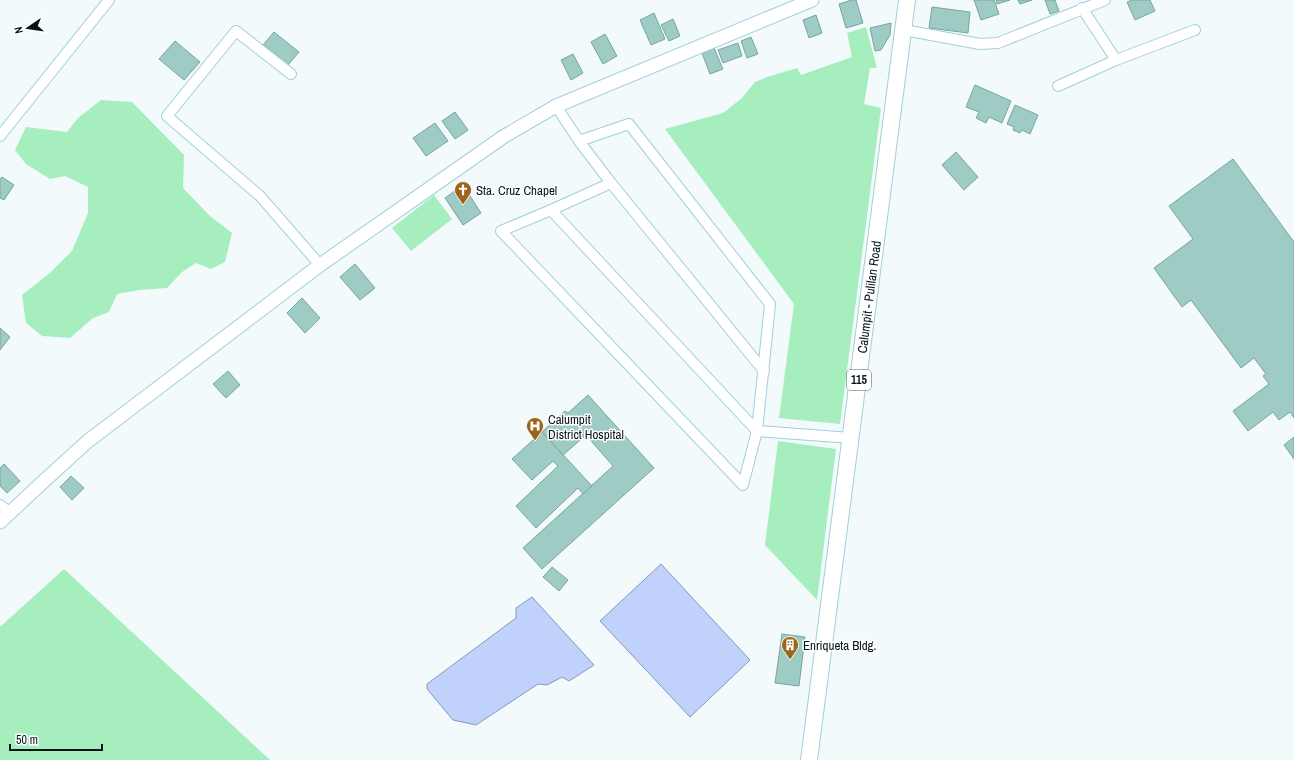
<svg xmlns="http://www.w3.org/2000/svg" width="1294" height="760" font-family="'Archivo Narrow',sans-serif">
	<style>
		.green { fill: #a6eebe }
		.water { fill: #c0d1fc; stroke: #8898b8 }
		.building { fill: #9ecbc3; stroke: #79a59e }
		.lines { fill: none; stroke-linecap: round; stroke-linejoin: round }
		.minor-casing { stroke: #a2cfd8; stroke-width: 12 }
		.tertiary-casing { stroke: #a2cfd8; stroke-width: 15 }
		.primary-casing { stroke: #a2cfd8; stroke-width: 18 }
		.minor { stroke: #fff; stroke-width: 10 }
		.tertiary { stroke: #fff; stroke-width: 13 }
		.primary { stroke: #fff; stroke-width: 16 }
		.labels { text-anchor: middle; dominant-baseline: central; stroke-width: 3; stroke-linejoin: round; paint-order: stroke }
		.shield { fill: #fff; stroke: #4f5a5d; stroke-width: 1 }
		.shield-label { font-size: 12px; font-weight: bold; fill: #041418 }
		.poi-label { font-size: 13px; fill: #041418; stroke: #fff; text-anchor: start }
		.street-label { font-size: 13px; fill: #041418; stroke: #fff }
	</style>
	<rect width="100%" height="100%" fill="#f2fafc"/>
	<!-- green -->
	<g class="green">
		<path d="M866 27 877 68H870L864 104 881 108 840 424 779 418 794 304 665 129 723 113 742 98 755 82 767 77 797 68 801 75 852 57 847 33Z"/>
		<path d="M101 100 132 102 184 155 183 188 210 216 232 233 225 262 211 269 196 263 182 272 167 288 139 290 117 294 109 312 93 318 70 338 42 336 26 323 22 295 51 272 72 251 88 213V187L65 176 50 179 26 164 15 150 26 127 67 132 78 118Z"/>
		<path d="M434 195 452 219 411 251 392 228Z"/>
		<path d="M778 441 836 449 817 600 765 545Z"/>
		<path d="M64 569 270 760H0V627Z"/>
	</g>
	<!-- water -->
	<g class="water">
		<path d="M661 564 750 660 690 717 600 621Z"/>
		<path d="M532 597 594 665 569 681 562 677 547 685 538 684 476 725 453 720 427 689V684L516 618V608Z"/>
	</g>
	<!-- building -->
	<g class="building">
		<path d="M852 0H856L863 23 846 28 839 4Z"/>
		<path d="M974 0H994L999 14 981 20Z"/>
		<path d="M996 0H1010L997 4Z"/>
		<path d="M1018 0H1032L1020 4Z"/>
		<path d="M1045 0H1055L1059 11 1050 14Z"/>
		<path d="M1132 0H1150L1155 11 1135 20 1127 2Z"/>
		<path d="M932 7 970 12 968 33 929 28Z"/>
		<path d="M654 13 665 39 651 45 640 20Z"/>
		<path d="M816 15 822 33 809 38 803 20Z"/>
		<path d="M673 19 680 36 669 41 661 25Z"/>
		<path d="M891 23 890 35 881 50 875 51 870 28Z"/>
		<path d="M274 32 299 52 288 65 263 45Z"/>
		<path d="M605 34 617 56 603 64 591 42Z"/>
		<path d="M751 37 758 54 747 58 741 41Z"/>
		<path d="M175 41 200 62 184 80 159 59Z"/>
		<path d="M738 43 742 56 723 63 718 50Z"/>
		<path d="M714 48 723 69 710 74 702 53Z"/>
		<path d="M573 54 583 73 571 80 561 60Z"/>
		<path d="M975 85 1011 101 1002 123 989 117 986 123 976 118 979 112 966 107Z"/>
		<path d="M1015 105 1038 115 1030 134 1022 130 1020 133 1013 130 1014 127 1007 124Z"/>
		<path d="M455 112 468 130 455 139 442 121Z"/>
		<path d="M435 123 448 141 426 156 413 138Z"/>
		<path d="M956 152 978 177 964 190 942 165Z"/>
		<path d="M1233 159 1294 242V418L1290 412 1279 420 1273 412 1248 431 1233 411 1269 384 1263 376 1266 374 1254 358 1241 368 1191 300 1182 307 1154 268 1193 239 1169 206Z"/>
		<path d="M2 177 14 185 4 200 0 198V179Z"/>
		<path d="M463 185 481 213 463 225 445 198Z"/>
		<path d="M355 264 375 288 360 300 340 277Z"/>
		<path d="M302 298 320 318 305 333 287 313Z"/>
		<path d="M0 328 10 337 0 350Z"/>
		<path d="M228 371 240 385 226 398 213 384Z"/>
		<path d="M588 395 654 468 542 569 523 548 613 466 586 435 563 455 542 432 565 411 568 413Z"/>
		<path d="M542 432 592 486 583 494 578 488 536 528 516 506 558 466 553 461 532 480 512 459Z"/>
		<path d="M1294 437V459L1284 445Z"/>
		<path d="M4 464 20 481 7 493 0 486V468Z"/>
		<path d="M71 476 84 488 72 500 60 487Z"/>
		<path d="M552 567 568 580 559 591 543 577Z"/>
		<path d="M782 634 805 637 799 686 775 683Z"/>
	</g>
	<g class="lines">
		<defs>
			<g id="minor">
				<path d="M1082 8 1116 60"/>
				<path d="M904 30 980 44 998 43 1105 0"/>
				<path d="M291 74 236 31 167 116 260 196 320 265"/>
				<path d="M1058 86 1116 60 1195 30"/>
				<path d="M556 106 579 141 611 183 764 371"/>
				<path d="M0 136 109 0"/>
				<path d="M611 183 551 210 757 431 851 438"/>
				<path d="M551 210 501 231 743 485 757 431 770 304 629 124 579 141"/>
				<path d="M0 505 10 513"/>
			</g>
			<path id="tertiary" d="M0 522 45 480 88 441 320 265 503 137 556 106 812 0"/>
			<g id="primary">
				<path id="s1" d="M809 760 907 0"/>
			</g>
		</defs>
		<!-- minor casing -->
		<use href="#minor" class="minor-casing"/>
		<!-- tertiary casing -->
		<use href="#tertiary" class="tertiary-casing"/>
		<!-- primary casing -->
		<use href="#primary" class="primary-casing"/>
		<!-- minor -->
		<use href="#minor" class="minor"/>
		<!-- tertiary -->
		<use href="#tertiary" class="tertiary"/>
		<!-- primary -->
		<use href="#primary" class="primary"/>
	</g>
	<!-- icons -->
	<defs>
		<symbol id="church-pin" viewBox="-11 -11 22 30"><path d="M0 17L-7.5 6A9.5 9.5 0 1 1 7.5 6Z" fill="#9a661c" stroke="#fff"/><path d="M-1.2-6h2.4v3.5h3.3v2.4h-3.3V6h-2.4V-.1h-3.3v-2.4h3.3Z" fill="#fff"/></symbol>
		<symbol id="hospital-pin" viewBox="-11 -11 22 30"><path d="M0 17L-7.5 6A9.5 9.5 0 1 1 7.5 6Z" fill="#9a661c" stroke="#fff"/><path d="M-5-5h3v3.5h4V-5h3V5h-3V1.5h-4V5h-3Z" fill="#fff"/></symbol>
		<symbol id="building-pin" viewBox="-11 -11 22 30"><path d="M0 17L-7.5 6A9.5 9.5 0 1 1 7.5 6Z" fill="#9a661c" stroke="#fff"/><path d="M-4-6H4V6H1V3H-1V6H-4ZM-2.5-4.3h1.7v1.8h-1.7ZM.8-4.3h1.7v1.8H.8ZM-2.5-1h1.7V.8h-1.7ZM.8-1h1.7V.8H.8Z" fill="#fff"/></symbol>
	</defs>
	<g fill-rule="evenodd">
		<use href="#church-pin" x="453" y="180" width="20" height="27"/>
		<use href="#hospital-pin" x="525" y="416" width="20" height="27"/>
		<use href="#building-pin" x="780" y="635" width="20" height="27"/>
	</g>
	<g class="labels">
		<!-- shield labels -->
		<rect class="shield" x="847" y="370" width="24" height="20" rx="3"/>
		<g class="shield-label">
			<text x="859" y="380">115</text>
		</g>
		<!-- poi labels -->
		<g class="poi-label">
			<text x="476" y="190">Sta. Cruz Chapel</text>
			<text x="548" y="419">Calumpit<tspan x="548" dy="15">District Hospital</tspan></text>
			<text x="803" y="645">Enriqueta Bldg.</text>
		</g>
		<!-- street labels -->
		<g class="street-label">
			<text stroke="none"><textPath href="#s1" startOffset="467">Calumpit - Pulilan Road</textPath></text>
		</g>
	</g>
	<!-- north arrow -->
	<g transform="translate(28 28) rotate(257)" stroke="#ffffff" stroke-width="3" paint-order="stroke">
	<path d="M0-3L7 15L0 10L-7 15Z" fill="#041418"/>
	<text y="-6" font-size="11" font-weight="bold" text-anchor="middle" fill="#041418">N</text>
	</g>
	<!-- scale -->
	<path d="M10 744v6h92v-6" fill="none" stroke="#041418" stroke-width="2"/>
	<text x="16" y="744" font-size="12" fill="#041418" stroke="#ffffff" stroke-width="3" paint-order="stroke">50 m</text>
</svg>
